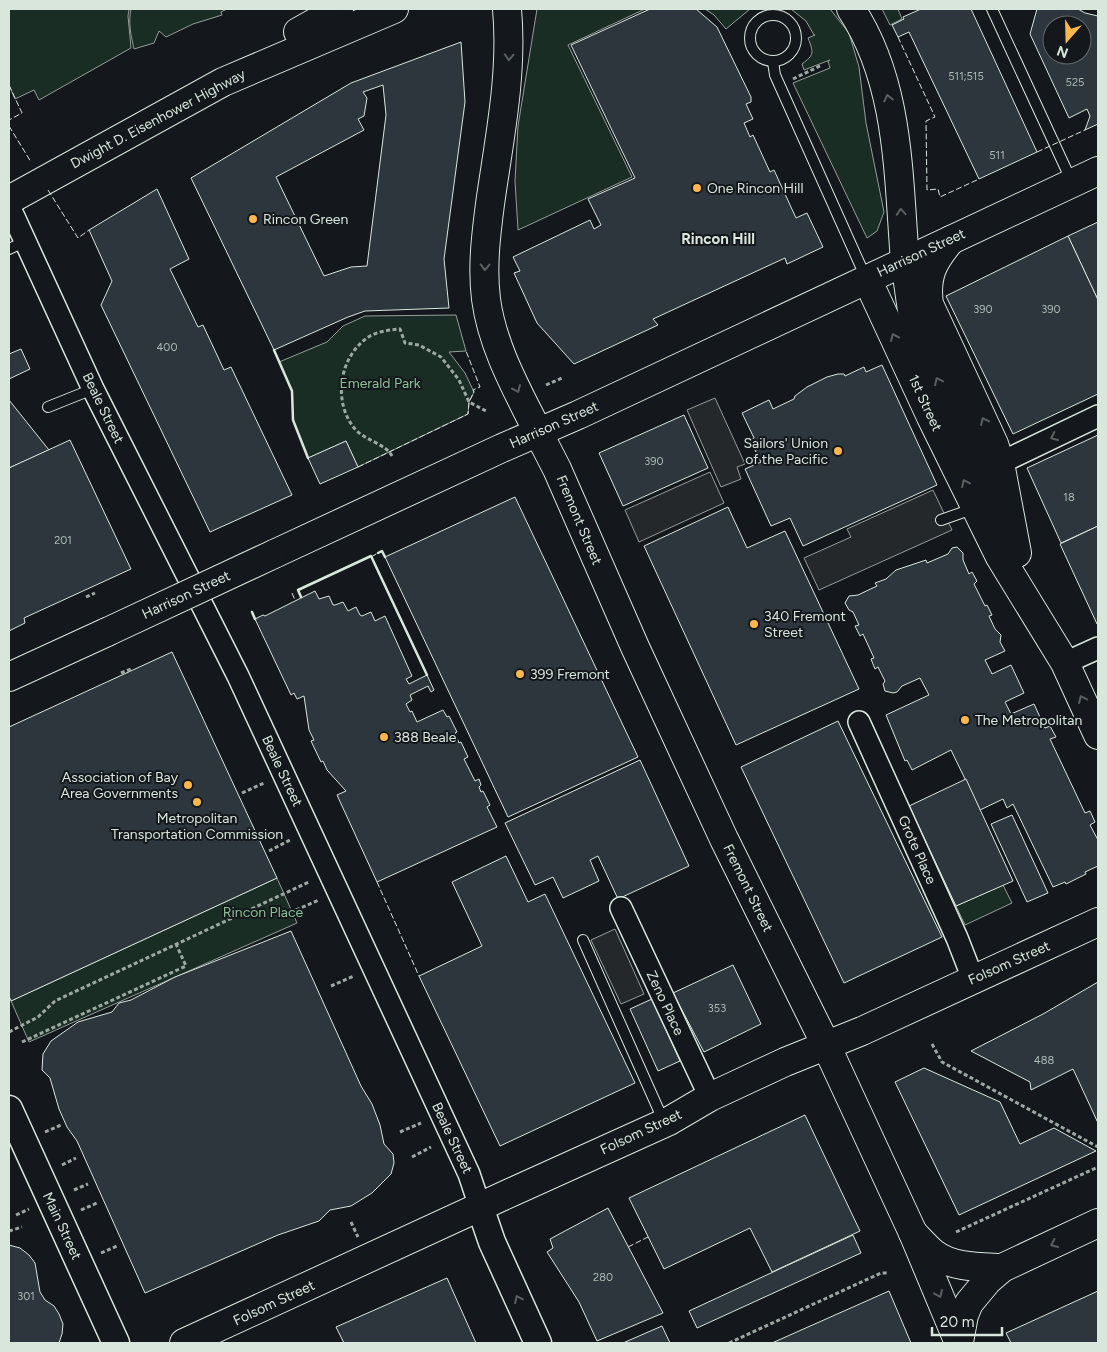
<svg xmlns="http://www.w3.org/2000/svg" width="1107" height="1352" font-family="Figtree,sans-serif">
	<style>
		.green { fill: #1a2d24; stroke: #939e99 }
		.parking { fill: #24282b; stroke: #939e99 }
		.building { fill: #2c363c; stroke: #d8e6dc; fill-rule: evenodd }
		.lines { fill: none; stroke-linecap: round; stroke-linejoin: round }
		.service-casing { stroke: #d8e6dc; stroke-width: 12 }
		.minor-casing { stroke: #d8e6dc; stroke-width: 24 }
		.tertiary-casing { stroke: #d8e6dc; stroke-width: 29 }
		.secondary-casing { stroke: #d8e6dc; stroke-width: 30 }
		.motorway-casing { stroke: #d8e6dc; stroke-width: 30 }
		.path { stroke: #9da8a2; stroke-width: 3; stroke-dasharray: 4 2.5; stroke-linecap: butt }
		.service { stroke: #14181c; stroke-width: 10 }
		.minor { stroke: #14181c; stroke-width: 21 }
		.tertiary { stroke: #14181c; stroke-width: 26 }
		.secondary { stroke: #14181c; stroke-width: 28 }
		.motorway { stroke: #14181c; stroke-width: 28 }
		.secondary-bridge-casing { stroke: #d8e6dc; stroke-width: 30; stroke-linecap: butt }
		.secondary-bridge { stroke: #14181c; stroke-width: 28 }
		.fence { stroke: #d8e6dc; stroke-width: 1; stroke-dasharray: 6 2.5; stroke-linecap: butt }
		.wall { stroke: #d8e6dc; stroke-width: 2.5 }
		.oneway { stroke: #59605f }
		.poi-dot { fill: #ffb74d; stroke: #14181c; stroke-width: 2 }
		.labels { text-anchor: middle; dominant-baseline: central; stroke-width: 4; stroke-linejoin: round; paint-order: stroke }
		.number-label { font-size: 11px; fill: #adbab4 }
		.street-label { font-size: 14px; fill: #d8e6dc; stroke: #14181c }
		.poi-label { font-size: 14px; fill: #d8e6dc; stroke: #14181c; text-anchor: start }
		.park-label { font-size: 14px; fill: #8ac095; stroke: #14181c }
		.neighbourhood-label { font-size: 15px; font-weight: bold; fill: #d8e6dc; stroke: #14181c }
	</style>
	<rect width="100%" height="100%" fill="#14181c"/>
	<!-- green -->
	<g class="green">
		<path d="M9 9H129L128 16 131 48 39 100 34 90 15 99 9 85Z"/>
		<path d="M131 9H227L221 12 222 15 193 24 166 37 159 31 154 43 134 49C131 36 128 22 131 9Z"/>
		<path d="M537 9H645L568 45 632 177 518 230 515 181 518 126Z"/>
		<path d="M705 9H750L726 29 714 15Z"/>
		<path d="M791 9H830L849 33 859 67 866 123 884 212 877 231 867 238 793 83 830 68 828 61 830 60 804 70 802 64C814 55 814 53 808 38L815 35H814L806 21Z"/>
		<path d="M882 9H898L902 19 890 25Z"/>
		<path d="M456 315 466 351 449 352 465 373 474 392 469 402 468 414 358 467 346 441 308 458 293 420 292 391 279 362 327 342 343 326 365 316Z"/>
		<path d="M277 878 297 923 29 1042 11 1001Z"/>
		<path d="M1003 885 1012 903 965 925 956 906Z"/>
	</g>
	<!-- parking -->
	<g class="parking">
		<path d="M715 398 745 464 737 467 741 479 721 487 687 410Z"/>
		<path d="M710 472 724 503 639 542 625 510Z"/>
		<path d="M933 490 952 530 819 590 804 558 851 537 847 529Z"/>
		<path d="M615 929 644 994 621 1004 591 940Z"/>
	</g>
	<!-- building -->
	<g class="building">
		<path d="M650 9H696L717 27 751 97V102L746 104 753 119 744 123 750 137 753 135 770 172 774 170 796 218 807 213 823 247 787 264 785 258 653 319 658 325 574 364 537 323 514 273 520 271 513 257 590 220 594 229 601 225 588 199 635 178 571 45Z"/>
		<path d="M921 9H971L1037 152 979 179 909 32 898 37 892 25 904 19 903 17Z"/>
		<path d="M1037 9H1078L1085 13 1098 16V124L1085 130 1090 116 1087 109 1069 118 1030 34ZM1052 25H1082V55H1052Z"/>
		<path d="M461 42 465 102 444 259 449 308 365 311 348 317 274 350 191 178 351 83ZM383 85 386 115 367 266 351 267 324 276 276 177 364 130 358 119 364 116 367 98 363 92Z"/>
		<path d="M157 189 189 259 170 269 198 327 203 325 224 370 231 367 292 495 210 532 101 305 112 281 89 230Z"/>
		<path d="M1098 222V300L1068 236Z"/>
		<path d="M1068 236 1098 300V394L1013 434 946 296Z"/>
		<path d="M21 349 30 369 9 379V354Z"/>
		<path d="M882 365 937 485 803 546 790 518 771 526 745 469 761 462 750 440 754 438 742 413 769 400 773 409 794 399 795 396 807 387 827 377 838 374H844L845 376 864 367 866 372Z"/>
		<path d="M9 400 49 450 9 468Z"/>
		<path d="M684 415 708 468 623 506 599 453Z"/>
		<path d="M1098 435V526L1061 543 1027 468Z"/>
		<path d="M70 440 131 569 24 618 25 623 9 631V468Z"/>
		<path d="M346 441 358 467 320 484 308 458Z"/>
		<path d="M515 497 638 757 508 817 385 557Z"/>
		<path d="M728 507 747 548 785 531 859 689 736 745 644 546Z"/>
		<path d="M1098 526V624H1097L1060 544Z"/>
		<path d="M957 547 963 553V560L969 574 972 572 977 581 974 584 985 606 987 605 992 615 989 616 995 629 1001 635 1000 642 1005 651 985 660 992 674 1011 665 1024 693 1005 702 1011 714 1034 704 1045 728 1050 726 1056 737 1050 739 1085 813 1090 811 1095 822 1090 825 1098 840V866L1085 872 1086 874 1066 884 1065 882 1053 887 1013 804 1007 808 1003 799 980 810 951 750 912 770 907 760 905 761 886 715 929 695 920 678 902 686 897 692 893 693 885 691 883 684 885 681 878 667 875 669 871 659 874 658 863 634 860 636 855 626 859 625 853 612 849 610 845 603 849 596 858 595 877 586 875 583 886 579 896 570 926 560 927 563 948 554 952 548Z"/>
		<path d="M315 591 319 599 329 596 333 605H335L343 602 348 611 356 607 360 615 362 616 371 612 375 621 385 616 412 676 406 679 409 684 427 675 434 690 431 692 428 686 410 695 412 700 406 704 410 712 412 711 417 722 443 710 447 717 449 716 457 732 455 733 459 743 461 742 468 757 464 759 475 781 479 779 481 785 479 787 481 792 483 791 490 805 487 807 497 827 377 882 337 795 346 791 327 770 323 761 321 762 311 741 314 740 309 730 304 696 297 699 294 693 291 695 255 619 263 615 265 616Z"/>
		<path d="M172 652 277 878 11 1001 9 996V727Z"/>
		<path d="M838 721 942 937 844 983 741 767Z"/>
		<path d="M640 760 689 866 618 899 598 856 590 860 599 881 563 898 553 877 535 885 505 823Z"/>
		<path d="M966 779 1013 881 956 906 909 806Z"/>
		<path d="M1012 815 1048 893 1027 902 991 824Z"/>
		<path d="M506 856 528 902 545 894 635 1083 500 1146 419 976 482 946 452 882Z"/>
		<path d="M291 931 361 1086 372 1104 380 1125 384 1144 393 1154 394 1163 391 1174 372 1193 351 1206 330 1210 319 1221 278 1235 145 1293 77 1141 67 1127 59 1109 50 1078 42 1070 43 1054 51 1041 78 1022 112 1012 119 1003 131 1000 175 977Z"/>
		<path d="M733 965 761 1024 704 1052 673 993Z"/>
		<path d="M1098 982V1123L1073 1069 1031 1090 1030 1082 971 1051 1043 1014Z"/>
		<path d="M652 999 680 1061 658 1071 630 1009Z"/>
		<path d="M924 1068 1000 1102 1020 1144 1054 1128 1096 1151 959 1215 895 1082Z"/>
		<path d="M805 1115 860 1231 772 1272 750 1228 664 1269 629 1198Z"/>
		<path d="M608 1208 663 1313 597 1341 579 1302 547 1252 553 1248 550 1239Z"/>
		<path d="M853 1235 861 1253 697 1328 689 1311Z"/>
		<path d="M9 1245 20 1248 29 1255 35 1263 40 1292 45 1300 54 1306 59 1314 63 1324 62 1334 59 1343H9Z"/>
		<path d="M447 1278 476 1343H344L336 1327Z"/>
		<path d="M889 1291 911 1343H772Z"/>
		<path d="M1098 1291V1343H1011L1006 1333Z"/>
		<path d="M662 1326 670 1343H623Z"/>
	</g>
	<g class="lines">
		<defs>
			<g id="service">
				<path d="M992 9 1072 182"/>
				<circle cx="773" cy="38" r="23"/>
				<path d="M773 62 775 75 866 278"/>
				<path d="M9 249 24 242"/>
				<path d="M48 407 93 389"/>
				<path d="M941 520 975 508"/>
				<path d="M583 940 664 1122"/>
			</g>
			<g id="minor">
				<path d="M9 206 93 389 238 676 469 1174 480 1207"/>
				<path d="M1000 463 1098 416"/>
				<path d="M1065 663 1098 648"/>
				<path d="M859 722 957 938 973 979"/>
				<path d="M621 908 710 1097"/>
			</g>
			<g id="tertiary">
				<path d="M9 1109 116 1343"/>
				<path d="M480 1207 492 1242 538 1343"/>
			</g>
			<g id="secondary">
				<path d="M951 240C933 261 925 276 929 304L994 444 1000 463 1017 553"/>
				<path d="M905 261 913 318 920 340 999 513"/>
				<path d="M867 279 931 417 1000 557 1065 663 1098 735"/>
				<path d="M538 432 557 469 635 647 724 839 826 1045 913 1233 959 1343"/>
				<path d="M274 554 502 448 578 415 1098 171"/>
				<path d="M9 677 107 632"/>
				<path d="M184 1343 512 1192 669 1121 710 1097 785 1062 862 1031 1098 922"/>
			</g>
			<g id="motorway">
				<path d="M507 9C513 74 499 140 490 204 486 235 482 267 486 299 492 346 517 390 538 432"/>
				<path d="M851 9C900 83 898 175 905 261"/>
				<path d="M298 32 339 9"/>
				<path d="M9 200 223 82 394 9"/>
				<path d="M913 1233C920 1240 926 1247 933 1253 952 1268 980 1267 1002 1268"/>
				<path d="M959 1342 964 1315 969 1303 988 1280 1002 1268 1098 1223"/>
			</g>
		</defs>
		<!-- service casing -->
		<use href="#service" class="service-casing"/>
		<!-- minor casing -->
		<use href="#minor" class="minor-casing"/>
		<!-- tertiary casing -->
		<use href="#tertiary" class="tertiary-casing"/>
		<!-- secondary casing -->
		<use href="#secondary" class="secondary-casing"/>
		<!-- motorway casing -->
		<use href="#motorway" class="motorway-casing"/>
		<!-- path -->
		<g class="path">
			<path d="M793 79 822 65"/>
			<path d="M546 385 562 378"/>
			<path d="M392 456C386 444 364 440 355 429 332 402 339 355 370 336 379 331 390 330 400 329L405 343 419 345 441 357 459 380 469 402 486 411"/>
			<path d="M86 597 95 593"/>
			<path d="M121 673 131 669"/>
			<path d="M242 793 264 783"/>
			<path d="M269 851 290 840"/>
			<path d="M296 910 319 900"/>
			<path d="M331 986 354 976"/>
			<path d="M9 1032 38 1017 55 1001 309 882"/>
			<path d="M22 1042 186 966 176 944"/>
			<path d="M932 1044 942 1062 1098 1147"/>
			<path d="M45 1132 61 1125"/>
			<path d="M400 1132 421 1123"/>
			<path d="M412 1157 431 1147"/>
			<path d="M62 1165 76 1158"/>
			<path d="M74 1190 88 1184"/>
			<path d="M81 1210 97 1203"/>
			<path d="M16 1215 29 1209"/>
			<path d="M351 1222 358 1237"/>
			<path d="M9 1231 22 1227"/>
			<path d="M956 1232 1098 1167"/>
			<path d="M101 1253 117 1246"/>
			<path d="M729 1343 881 1273H887"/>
		</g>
		<!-- service -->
		<use href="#service" class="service"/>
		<!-- minor -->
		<use href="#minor" class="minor"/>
		<!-- tertiary -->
		<use href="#tertiary" class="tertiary"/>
		<!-- secondary -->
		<use href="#secondary" class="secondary"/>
		<!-- motorway -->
		<use href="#motorway" class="motorway"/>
		<defs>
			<path id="secondary-bridge" d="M107 632 274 554"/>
		</defs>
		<!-- secondary-bridge casing -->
		<use href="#secondary-bridge" class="secondary-bridge-casing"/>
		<!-- secondary-bridge -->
		<use href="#secondary-bridge" class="secondary-bridge"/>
		<!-- fence -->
		<g class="fence">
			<path d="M898 37 935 117 926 121 927 190 938 189 940 197 979 179"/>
			<path d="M9 85 22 113 9 120"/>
			<path d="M9 126 31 162"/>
			<path d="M1037 152 1085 130"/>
			<path d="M48 190 78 238 89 230"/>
			<path d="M358 467 468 414 469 402 474 392 473 390 480 387 466 351"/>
			<path d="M371 557 378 553"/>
			<path d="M292 593 295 600"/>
			<path d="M377 882 419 976"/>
			<path d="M628 1247 648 1237"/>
		</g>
		<!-- wall -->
		<g class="wall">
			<path d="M274 350 292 391 293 420 308 458"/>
			<path d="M378 553 382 551 385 557"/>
			<path d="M301 597 298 590 371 556 427 675"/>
			<path d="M252 612 255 619"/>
		</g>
	</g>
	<!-- one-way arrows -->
	<defs><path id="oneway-chevron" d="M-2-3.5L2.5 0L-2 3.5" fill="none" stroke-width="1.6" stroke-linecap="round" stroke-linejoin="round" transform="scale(1.25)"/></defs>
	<g class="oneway">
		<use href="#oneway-chevron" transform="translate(509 57) rotate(93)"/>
		<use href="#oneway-chevron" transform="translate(888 98) rotate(-102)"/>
		<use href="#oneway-chevron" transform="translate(901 212) rotate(-94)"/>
		<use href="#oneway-chevron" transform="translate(485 267) rotate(91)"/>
		<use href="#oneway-chevron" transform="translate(894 337) rotate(-114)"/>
		<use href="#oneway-chevron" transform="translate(938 381) rotate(-115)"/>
		<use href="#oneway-chevron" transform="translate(517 389) rotate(66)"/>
		<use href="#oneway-chevron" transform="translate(984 421) rotate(-115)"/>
		<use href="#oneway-chevron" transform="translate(1054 437) rotate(155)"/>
		<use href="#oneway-chevron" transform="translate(965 483) rotate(-116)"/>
		<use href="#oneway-chevron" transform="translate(1082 699) rotate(-115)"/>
		<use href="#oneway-chevron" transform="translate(1054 1244) rotate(155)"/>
		<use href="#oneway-chevron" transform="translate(939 1294) rotate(67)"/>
		<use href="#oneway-chevron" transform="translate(518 1299) rotate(-115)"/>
	</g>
	<!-- markers -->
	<g class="poi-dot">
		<circle cx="697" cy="188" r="5"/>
		<circle cx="253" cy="219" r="5"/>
		<circle cx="838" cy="451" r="5"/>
		<circle cx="754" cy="624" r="5"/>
		<circle cx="520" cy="674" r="5"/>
		<circle cx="965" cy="720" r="5"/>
		<circle cx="384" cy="737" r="5"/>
		<circle cx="188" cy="785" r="5"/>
		<circle cx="197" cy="802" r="5"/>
	</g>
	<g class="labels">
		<!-- number labels -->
		<g class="number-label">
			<text x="966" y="76">511;515</text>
			<text x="1075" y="82">525</text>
			<text x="997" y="155">511</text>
			<text x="983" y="309">390</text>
			<text x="1051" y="309">390</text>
			<text x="167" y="347">400</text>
			<text x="654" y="461">390</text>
			<text x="1069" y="497">18</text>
			<text x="63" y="540">201</text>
			<text x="717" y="1008">353</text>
			<text x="1044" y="1060">488</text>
			<text x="603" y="1277">280</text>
			<text x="26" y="1296">301</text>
		</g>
		<!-- street labels -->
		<g class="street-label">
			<text transform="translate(158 119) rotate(-28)">Dwight D. Eisenhower Highway</text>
			<text transform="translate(921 253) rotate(-25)">Harrison Street</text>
			<text transform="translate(925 403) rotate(65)">1st Street</text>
			<text transform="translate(103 408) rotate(64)">Beale Street</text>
			<text transform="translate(554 425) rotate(-24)">Harrison Street</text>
			<text transform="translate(579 520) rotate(67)">Fremont Street</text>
			<text transform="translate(186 595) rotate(-25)">Harrison Street</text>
			<text transform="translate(282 771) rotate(65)">Beale Street</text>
			<text transform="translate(917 850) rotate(66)">Grote Place</text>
			<text transform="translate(748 888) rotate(64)">Fremont Street</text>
			<text transform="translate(1009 963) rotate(-24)">Folsom Street</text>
			<text transform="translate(665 1003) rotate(65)">Zeno Place</text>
			<text transform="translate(641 1132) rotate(-25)">Folsom Street</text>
			<text transform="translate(452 1138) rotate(65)">Beale Street</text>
			<text transform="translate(62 1226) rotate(65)">Main Street</text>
			<text transform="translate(274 1303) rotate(-25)">Folsom Street</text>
		</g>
		<!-- poi labels -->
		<g class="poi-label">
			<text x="707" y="188">One Rincon Hill</text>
			<text x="263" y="219">Rincon Green</text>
			<text x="828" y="443" text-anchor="end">Sailors' Union<tspan x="828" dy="16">of the Pacific</tspan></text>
			<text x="764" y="616">340 Fremont<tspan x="764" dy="16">Street</tspan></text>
			<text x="530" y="674">399 Fremont</text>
			<text x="975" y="720">The Metropolitan</text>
			<text x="394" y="737">388 Beale</text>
			<text x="178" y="777" text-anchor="end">Association of Bay<tspan x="178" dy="16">Area Governments</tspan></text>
			<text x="197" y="818" text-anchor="middle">Metropolitan<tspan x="197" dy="16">Transportation Commission</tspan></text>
		</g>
		<!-- park labels -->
		<g class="park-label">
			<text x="380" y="383">Emerald Park</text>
			<text x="263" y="912">Rincon Place</text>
		</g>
		<!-- neighbourhood labels -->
		<g class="neighbourhood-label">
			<text x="718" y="239">Rincon Hill</text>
		</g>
	</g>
	<!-- border -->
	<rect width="1107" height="1352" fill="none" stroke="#d8e6dc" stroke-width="20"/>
	<!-- north arrow -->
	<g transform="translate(1067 40) rotate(200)"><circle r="24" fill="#14181c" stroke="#626a69"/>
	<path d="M0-4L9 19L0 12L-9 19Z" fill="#ffb74d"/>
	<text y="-8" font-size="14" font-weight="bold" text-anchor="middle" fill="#d8e6dc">N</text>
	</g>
	<!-- scale -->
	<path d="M932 1327v8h70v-8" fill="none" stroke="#d8e6dc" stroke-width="2.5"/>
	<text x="940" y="1327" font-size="15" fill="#d8e6dc" stroke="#14181c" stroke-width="4" paint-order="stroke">20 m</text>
</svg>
